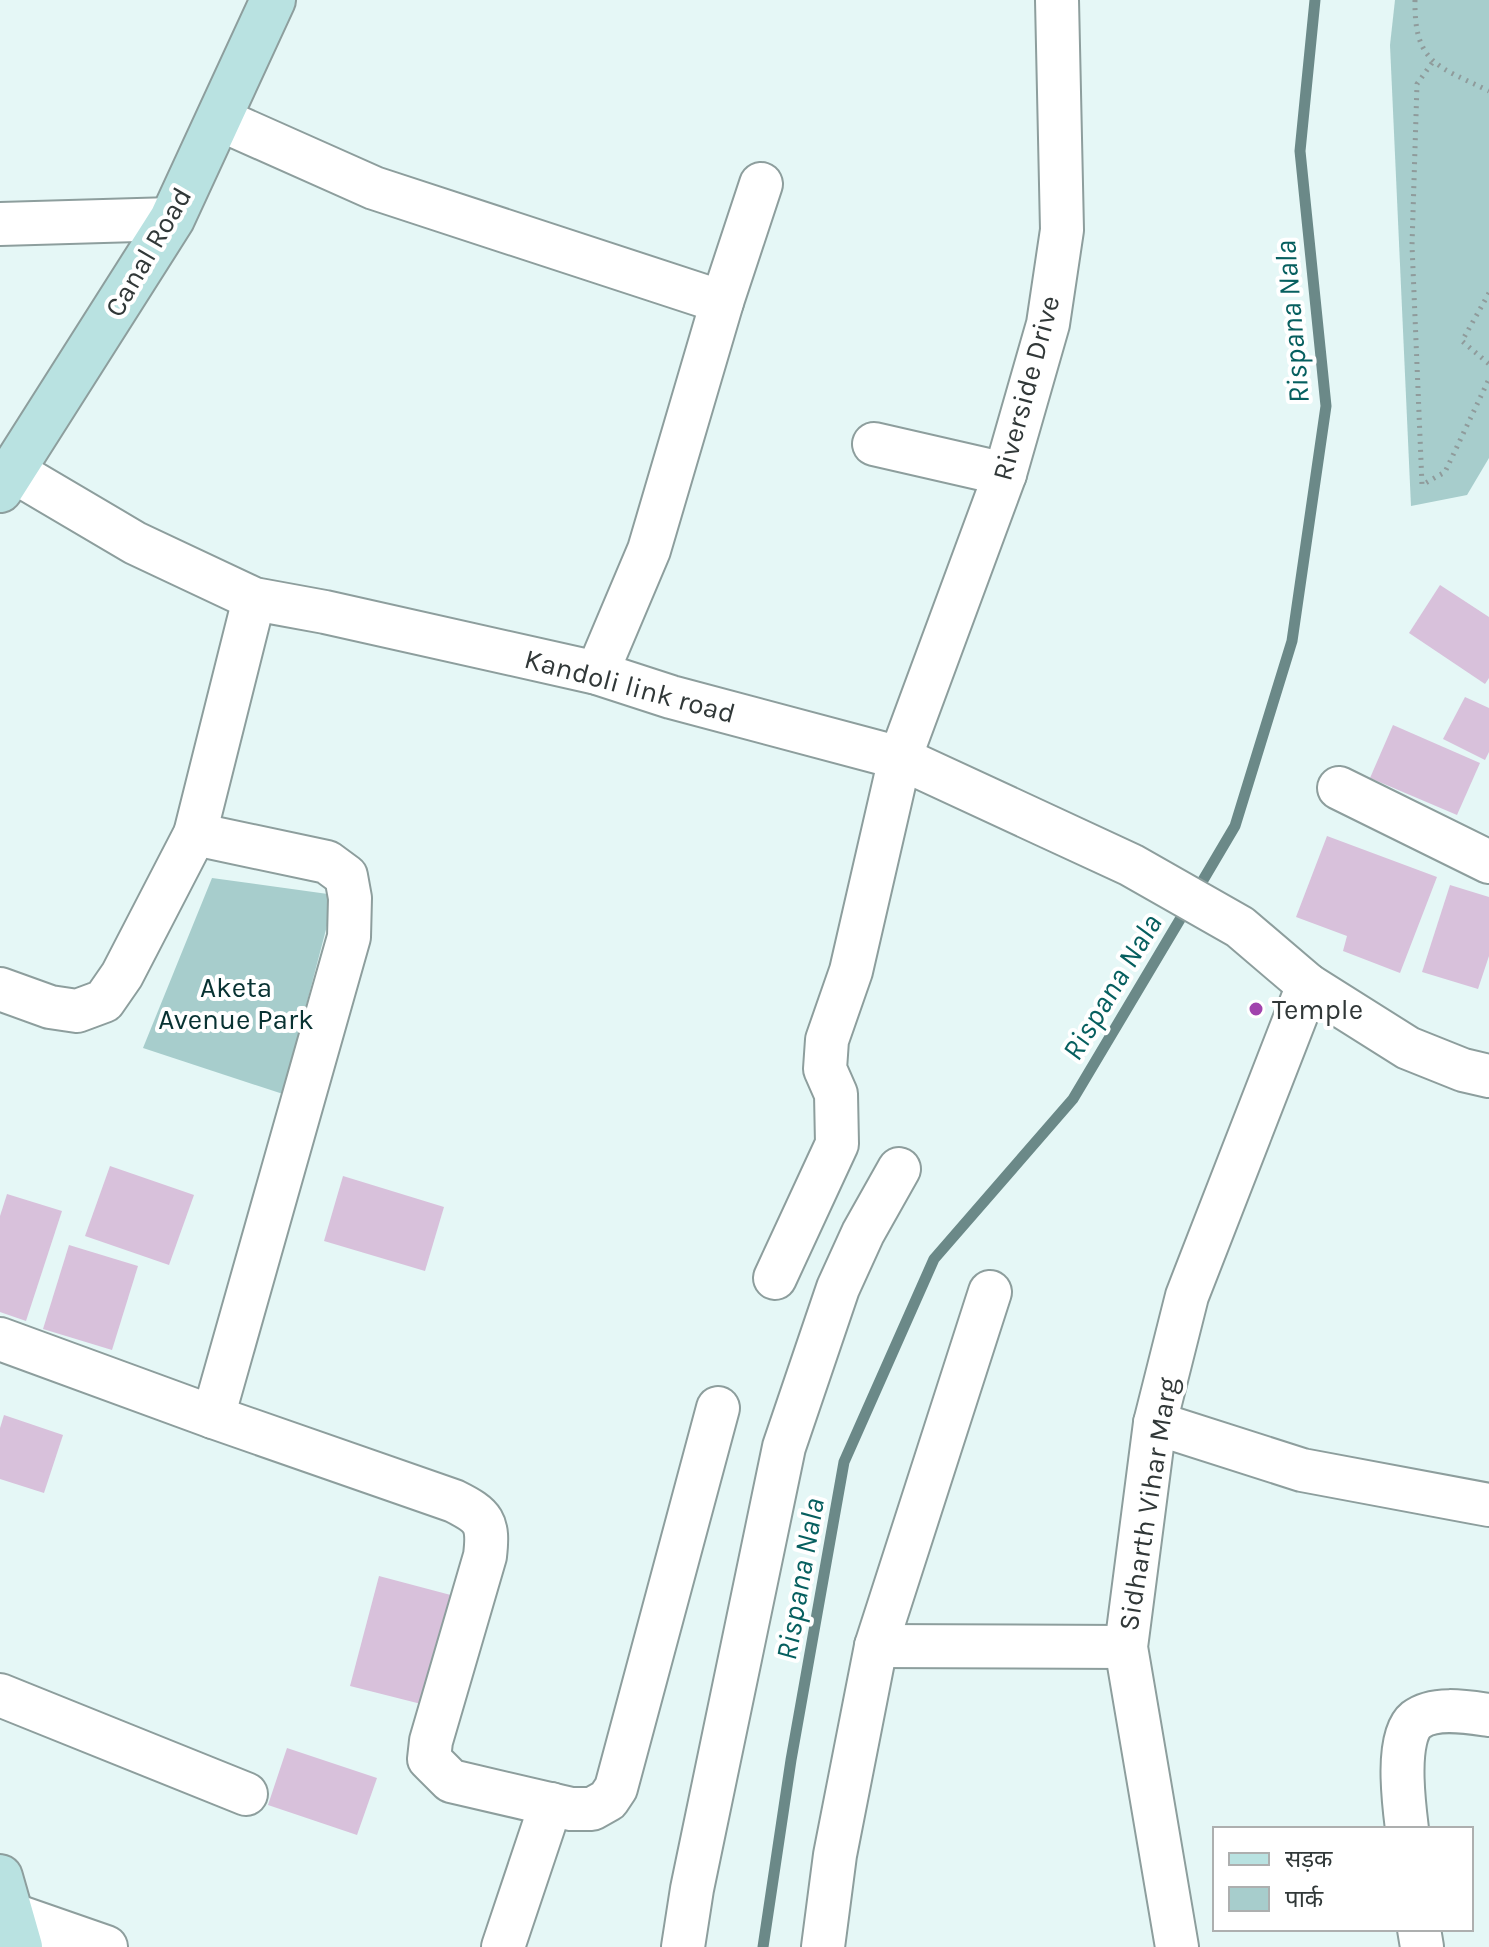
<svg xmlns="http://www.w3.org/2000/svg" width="1489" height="1947" font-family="Karla,'Noto Sans Devanagari',sans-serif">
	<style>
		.green { fill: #a7cdcc }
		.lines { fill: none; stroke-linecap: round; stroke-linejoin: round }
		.stream { stroke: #6b8988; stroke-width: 11 }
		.building { fill: #d8c1db }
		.street-casing { stroke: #8d9e9d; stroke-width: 46 }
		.secondary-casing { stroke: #8d9e9d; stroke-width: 48 }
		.path { stroke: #8f9b9b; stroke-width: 5; stroke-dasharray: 2 6; stroke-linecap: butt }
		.street { stroke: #fff; stroke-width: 42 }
		.secondary { stroke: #b9e2e1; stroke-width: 44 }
		.poi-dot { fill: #a143ad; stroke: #fff; stroke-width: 3 }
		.labels { text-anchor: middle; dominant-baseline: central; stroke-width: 8; stroke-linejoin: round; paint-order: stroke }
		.street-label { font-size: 28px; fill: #313838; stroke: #fff }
		.park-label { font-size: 28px; fill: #083232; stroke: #fff }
		.poi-label { font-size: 28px; fill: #313838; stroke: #fff; text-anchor: start }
		.water-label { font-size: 30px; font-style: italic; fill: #065f5f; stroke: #fff }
	</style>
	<rect width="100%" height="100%" fill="#e5f7f6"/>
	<!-- green -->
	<g class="green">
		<path d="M1395 0H1489V458L1467 495 1411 506 1390 45Z"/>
		<path d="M212 878 335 895 283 1094 143 1048Z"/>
	</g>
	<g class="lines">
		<!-- stream -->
		<g class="stream">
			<path d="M1196 892 1235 826 1292 641 1326 406 1300 151 1315 0"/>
			<path d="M763 1947 791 1760 844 1462 934 1259 1073 1099 1188 906"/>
		</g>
	</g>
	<!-- building -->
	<g class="building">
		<path d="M1440 585 1489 617V678L1485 684 1409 633Z"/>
		<path d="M1465 697 1489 708V752L1485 760 1443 739Z"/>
		<path d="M1393 725 1480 763 1457 815 1370 778Z"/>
		<path d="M1327 836 1437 877 1400 973 1343 951 1347 936 1296 917Z"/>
		<path d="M1450 885 1489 897V956L1478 989 1422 972Z"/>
		<path d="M110 1166 194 1195 169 1265 85 1236Z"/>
		<path d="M343 1176 444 1207 425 1271 324 1241Z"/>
		<path d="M7 1194 62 1211 26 1321 0 1312V1216Z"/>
		<path d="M69 1245 138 1266 112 1350 43 1329Z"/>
		<path d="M4 1415 63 1435 44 1493 0 1479V1428Z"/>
		<path d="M379 1576 462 1598 433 1707 350 1686Z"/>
		<path d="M287 1748 377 1778 357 1835 268 1805Z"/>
	</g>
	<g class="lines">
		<defs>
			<g id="street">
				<path d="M219 119 374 188 722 302"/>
				<path d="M0 224 172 219"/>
				<path d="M874 444 1005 474"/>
				<path d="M13 471 135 543 254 599 325 612 597 673 671 697 900 758 1131 865 1240 927 1308 985 1408 1048 1463 1070 1489 1076"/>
				<path d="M597 673 649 550 722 302 761 184"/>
				<path d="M1339 788 1489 862"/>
				<path d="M195 834 327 862 346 876 350 898 349 937 213 1417"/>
				<path d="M0 989 50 1007 77 1011 104 1001 122 975 195 834 254 599"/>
				<path d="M775 1278 837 1144 836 1094 825 1069 827 1040 851 971 900 758 1005 474 1048 324 1062 230 1057 0"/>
				<path d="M0 1339 213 1417 454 1501C484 1516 489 1522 485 1556L431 1741 429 1759 451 1781 571 1809H592L608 1800 616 1788 718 1408"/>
				<path d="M1155 1423 1302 1470 1489 1505"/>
				<path d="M876 1646 1126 1647"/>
				<path d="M0 1695 246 1794"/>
				<path d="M1407 1829C1404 1805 1395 1737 1416 1720 1434 1706 1468 1712 1489 1715"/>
				<path d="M11 1914 106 1947"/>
				<path d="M1419 1929 1422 1947"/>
				<path d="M503 1947 551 1804"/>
				<path d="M683 1947 692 1889 784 1447 838 1288 863 1233 899 1169"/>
				<path d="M823 1947 835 1855 876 1646 990 1292"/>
				<path d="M1177 1947 1126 1647 1155 1423 1187 1296 1308 985"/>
			</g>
			<g id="secondary">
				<path d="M0 490 172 219 273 0"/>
				<path d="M0 1877 20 1947"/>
			</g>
		</defs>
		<!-- street casing -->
		<use href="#street" class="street-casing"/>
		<!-- secondary casing -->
		<use href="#secondary" class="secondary-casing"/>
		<!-- path -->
		<g class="path">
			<path d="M1415 0C1414 64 1438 66 1489 91"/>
			<path d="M1432 63 1417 84 1412 245 1422 485 1445 472 1489 379"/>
			<path d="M1489 293 1462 341 1489 364"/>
		</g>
		<!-- street -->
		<use href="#street" class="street"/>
		<!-- secondary -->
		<use href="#secondary" class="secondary"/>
	</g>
	<!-- markers -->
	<circle class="poi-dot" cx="1256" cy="1009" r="8"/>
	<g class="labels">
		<!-- street labels -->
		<g class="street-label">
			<text transform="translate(148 252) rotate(-60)">Canal Road</text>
			<text transform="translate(1026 388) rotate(-75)">Riverside Drive</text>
			<text transform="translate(630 686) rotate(15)">Kandoli link road</text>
			<text transform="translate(1148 1504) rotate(-81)">Sidharth Vihar Marg</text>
		</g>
		<!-- park labels -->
		<g class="park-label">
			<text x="236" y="987">Aketa<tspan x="236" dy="32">Avenue Park</tspan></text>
		</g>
		<!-- poi labels -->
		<g class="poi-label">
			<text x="1272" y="1009">Temple</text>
		</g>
		<!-- water labels -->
		<g class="water-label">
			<text transform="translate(1292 322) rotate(-95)">Rispana Nala</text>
			<text transform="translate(1112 987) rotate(-59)">Rispana Nala</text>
			<text transform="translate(800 1579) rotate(-80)">Rispana Nala</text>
		</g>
	</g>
	<!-- legend -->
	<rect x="1213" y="1827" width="260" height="104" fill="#ffffff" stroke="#adafaf" stroke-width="2"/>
	<rect x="1229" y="1853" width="40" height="12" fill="#b9e2e1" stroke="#adafaf" stroke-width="2"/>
	<text x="1285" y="1867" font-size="24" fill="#313838">सड़क</text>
	<rect x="1229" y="1887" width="40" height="24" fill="#a7cdcc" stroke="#adafaf" stroke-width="2"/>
	<text x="1285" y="1907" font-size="24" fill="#313838">पार्क</text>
</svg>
